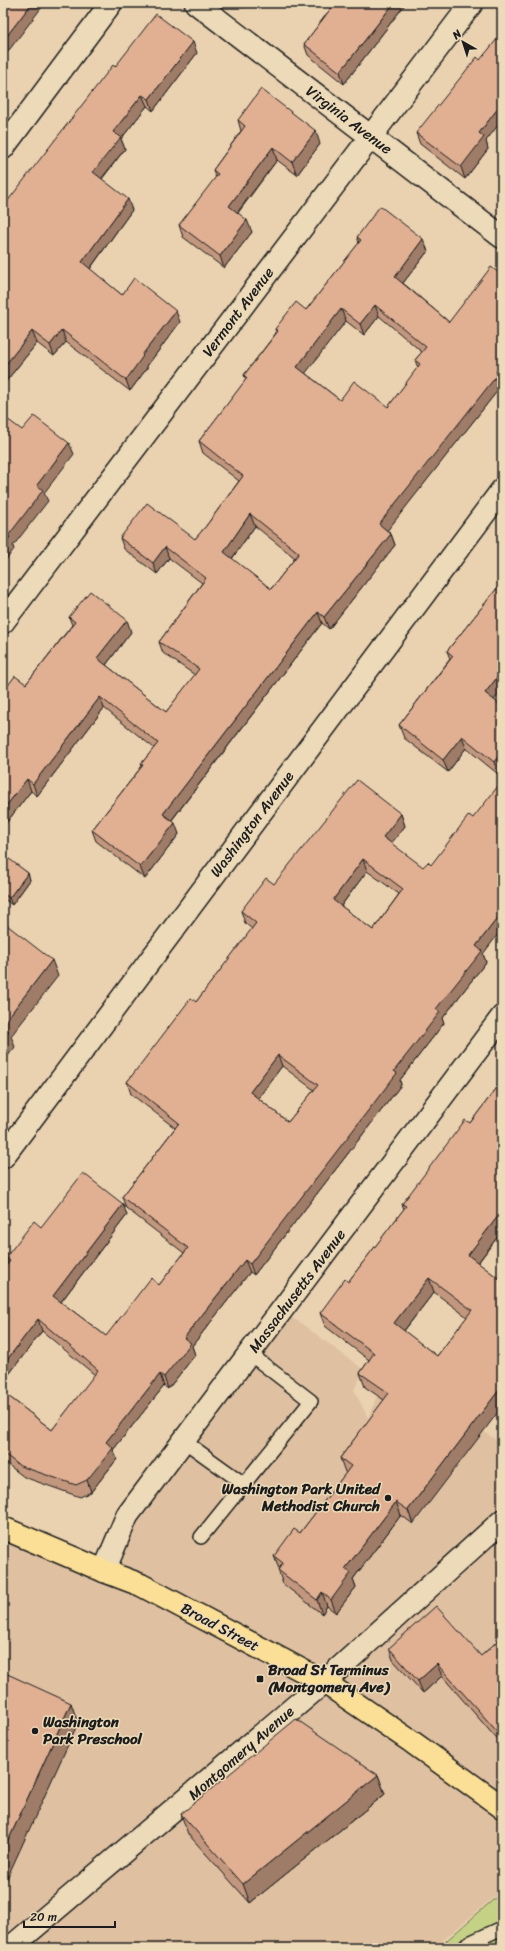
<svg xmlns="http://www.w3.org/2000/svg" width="505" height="1951" font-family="Sriracha,sans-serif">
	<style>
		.built { fill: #dfc1a2 }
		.green { fill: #c5d185; stroke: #707650 }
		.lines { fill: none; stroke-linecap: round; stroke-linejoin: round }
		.service-casing { stroke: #1c1c1c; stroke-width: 16 }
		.minor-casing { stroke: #1c1c1c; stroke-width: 25 }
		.primary-casing { stroke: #1c1c1c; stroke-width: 25 }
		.service { stroke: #ecdab8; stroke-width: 13 }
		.minor { stroke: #ecdab8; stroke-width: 22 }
		.primary { stroke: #fbdf96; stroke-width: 22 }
		.wall { fill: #c2977e; stroke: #1c1c1c; fill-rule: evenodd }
		.shaded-wall { fill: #9e7b67; stroke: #1c1c1c }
		.building { fill: #e1b093; stroke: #1c1c1c; fill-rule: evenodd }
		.poi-dot { fill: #1c1c1c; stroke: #ecdab8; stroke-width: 1.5 }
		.labels { text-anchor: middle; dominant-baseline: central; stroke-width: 3; stroke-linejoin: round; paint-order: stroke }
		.street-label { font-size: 15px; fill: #1c1c1c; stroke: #ecdab8 }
		.poi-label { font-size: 15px; font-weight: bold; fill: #1c1c1c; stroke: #ecdab8; text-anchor: start }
	</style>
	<rect width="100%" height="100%" fill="#ead2b1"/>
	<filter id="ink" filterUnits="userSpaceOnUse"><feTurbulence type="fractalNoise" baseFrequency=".025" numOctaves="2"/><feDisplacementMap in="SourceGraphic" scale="8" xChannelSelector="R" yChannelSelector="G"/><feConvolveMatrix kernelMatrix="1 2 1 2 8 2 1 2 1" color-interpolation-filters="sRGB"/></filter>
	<g filter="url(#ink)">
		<!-- built -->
		<path class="built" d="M290 1317 301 1323 364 1370 354 1390 368 1418 380 1388 405 1376 502 1444V1890L434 1948H3V1532L100 1567 112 1558Z"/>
		<!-- green -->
		<path class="green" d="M502 1892V1948H438Z"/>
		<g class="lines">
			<defs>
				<g id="service">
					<path d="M184 1441 244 1484"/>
					<path d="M201 1537 311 1401 250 1354"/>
					<path d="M464 1948 469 1943 502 1928"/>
				</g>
				<g id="minor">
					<path d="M196 3 502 237"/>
					<path d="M3 148 111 3"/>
					<path d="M3 622 472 3"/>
					<path d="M3 1157 502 490"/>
					<path d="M104 1571 127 1516 502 1017"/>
					<path d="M10 1948 324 1682 502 1521"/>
				</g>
				<path id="primary" d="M3 1528 104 1571 141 1585 324 1682 412 1742 502 1807"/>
			</defs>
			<!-- service casing -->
			<use href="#service" class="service-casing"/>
			<!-- minor casing -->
			<use href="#minor" class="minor-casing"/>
			<!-- primary casing -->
			<use href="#primary" class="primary-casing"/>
			<!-- service -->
			<use href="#service" class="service"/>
			<!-- minor -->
			<use href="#minor" class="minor"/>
			<!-- primary -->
			<use href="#primary" class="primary"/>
		</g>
		<!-- wall -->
		<g class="wall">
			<path d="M237 3H247L243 8Z"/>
			<path d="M335 3H406L344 84 308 55 304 44Z"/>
			<path d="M197 53 153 111 147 106 121 139 125 149 102 179 132 210 90 269 122 295 180 322 147 366V368L130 391 66 342 54 356 37 343 3 385 115 67Z"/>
			<path d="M238 120 320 144 297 175 277 160 238 213 252 232 224 268 183 237 179 225 216 178 213 170 241 131Z"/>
			<path d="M416 133 486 141 488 149 465 179 420 144Z"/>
			<path d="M357 237 428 251 403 283 449 322 502 275V381L501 383 502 385 387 530 391 534 395 545 329 629 322 623 172 820 179 834 145 879 96 841 92 830 142 766 141 764 154 748 104 708 37 796 31 791 3 827V692L26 684 72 625 69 617 131 632 106 665 166 712 195 675 163 653 159 642 202 583 169 558 157 574 124 549 120 538 195 539 206 526 239 481 203 453 199 441 246 380 244 375 276 333 275 329 306 310 359 243ZM379 316 422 352 415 360 418 368 388 407 340 400 305 373 346 321 364 335ZM255 526 295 558 271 589 232 559Z"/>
			<path d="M502 582V690L494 700 502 706V769L498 774 466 748 448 772 404 738 399 725 450 659 447 651Z"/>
			<path d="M401 814 405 826 391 843 483 954 486 962 442 1019 444 1023 400 1080 401 1085 254 1275 250 1272 192 1346 195 1355 168 1389 164 1386 113 1450 117 1459 91 1492 80 1497 24 1477 3 1461V1392L52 1430 95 1375 42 1331 3 1382V1270L8 1263 6 1257 41 1227 127 1215 61 1302 106 1336 159 1285 184 1253 126 1208 122 1197 175 1128 131 1094 127 1082 196 1002 252 929 245 923 241 911 274 884ZM367 871 399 894 373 930 341 906ZM282 1066 314 1090 288 1122 258 1098Z"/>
			<path d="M3 856 28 873 30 880 12 905 3 898Z"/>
			<path d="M502 1081V1231L478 1263 502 1281 413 1524 401 1515 353 1579 356 1587 336 1613 327 1606 322 1614 283 1584 278 1570 279 1569 274 1556 300 1533 346 1473 345 1472 340 1458 384 1400 365 1387 360 1373 369 1360 325 1326 320 1313 348 1282 404 1209 402 1204 470 1123ZM434 1292 467 1317 437 1356 404 1331Z"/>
			<path d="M502 1637V1745L442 1676 423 1693 393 1660 389 1648 481 1656Z"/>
			<path d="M378 1775 385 1794 250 1903 188 1834 181 1814Z"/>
		</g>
		<!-- shaded-wall -->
		<g class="shaded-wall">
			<path d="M32 3H45L3 58V41Z"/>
			<path d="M242 3H247L243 8Z"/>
			<path d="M394 3H406L344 84 340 72Z"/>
			<path d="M193 42 197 53 153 111 149 99Z"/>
			<path d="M3 73 5 80 3 83Z"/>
			<path d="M142 95 147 106 121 139 125 149 97 184 93 172 113 132Z"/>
			<path d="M502 103V120L486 141 488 149 465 179 461 167 479 133Z"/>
			<path d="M316 131 320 144 297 175 292 162Z"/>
			<path d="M273 147 277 160 233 218 229 206Z"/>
			<path d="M128 199 132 210 86 274 82 262Z"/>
			<path d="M247 220 252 232 224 268 220 256Z"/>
			<path d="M423 239 428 251 399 288 395 277Z"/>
			<path d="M375 305 379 316 364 335 360 324Z"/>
			<path d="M341 309 346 321 301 379 297 367Z"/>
			<path d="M176 311 180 322 147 366V368L130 391 126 380 142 355Z"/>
			<path d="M62 330 66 342 54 356 50 345Z"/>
			<path d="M32 331 37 343 3 385V368Z"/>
			<path d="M502 364V381L501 383 502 385 383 536 379 524Z"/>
			<path d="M69 443 74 454 44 493 48 501 13 546 14 549 3 564V546L8 536 37 485Z"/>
			<path d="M250 514 255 526 228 564 224 552Z"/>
			<path d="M391 534 395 545 329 629 324 617Z"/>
			<path d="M165 547 169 558 157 574 153 563Z"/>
			<path d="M318 612 322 623 167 826 163 814Z"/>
			<path d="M127 620 131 632 102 670 97 658Z"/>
			<path d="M502 671V690L490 705 485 693Z"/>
			<path d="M100 697 104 708 37 796 33 784Z"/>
			<path d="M462 736 466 748 448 772 443 760Z"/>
			<path d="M502 751V769L498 774 494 762Z"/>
			<path d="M27 779 31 791 3 827V810Z"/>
			<path d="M401 814 405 826 387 849 383 837Z"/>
			<path d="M175 823 179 834 145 879 140 867Z"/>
			<path d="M363 859 367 871 337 911 333 900Z"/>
			<path d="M28 873 30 880 12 905 9 898Z"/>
			<path d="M502 912V929L483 954 486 962 442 1019 444 1023 400 1080 401 1085 254 1275 250 1264 394 1071 476 946Z"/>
			<path d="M52 960 58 976 11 1036 15 1047 3 1062V1024Z"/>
			<path d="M278 1055 282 1066 254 1104 250 1092Z"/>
			<path d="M123 1204 127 1215 57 1307 53 1296Z"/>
			<path d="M502 1211V1231L473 1269 468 1255Z"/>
			<path d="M245 1260 250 1272 192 1346 195 1355 168 1389 164 1377 184 1338Z"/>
			<path d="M429 1278 434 1292 399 1337 394 1323Z"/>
			<path d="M38 1319 42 1331 3 1382V1365Z"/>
			<path d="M160 1374 164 1386 113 1450 117 1459 91 1492 87 1480 106 1442Z"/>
			<path d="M502 1386V1407L413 1524 408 1510Z"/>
			<path d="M396 1502 401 1515 353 1579 356 1587 336 1613 331 1600 345 1569Z"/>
			<path d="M322 1592 327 1606 322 1614 317 1600Z"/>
			<path d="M437 1664 442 1676 423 1693 418 1681Z"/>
			<path d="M71 1703 78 1723 3 1887V1852Z"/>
			<path d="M378 1775 385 1794 250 1903 243 1884Z"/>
		</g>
		<!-- building -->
		<g class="building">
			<path d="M3 3H32L3 41Z"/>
			<path d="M335 3H394L340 72 304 44Z"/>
			<path d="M156 14 193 42 149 99 142 95 113 132 121 137 93 172 128 199 82 262 122 295 134 278 176 311 142 355 143 356 126 380 62 330 50 345 32 331 3 368V207L113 65 115 67Z"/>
			<path d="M502 33V103L479 133 484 137 461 167 416 133 477 57 480 60Z"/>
			<path d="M261 89 316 131 292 162 273 147 229 206 247 220 220 256 179 225 218 174 213 170 245 126 238 120Z"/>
			<path d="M380 206 423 239 395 277 449 322 491 267 502 275V364L496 372 498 374 379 524 391 534 324 617 318 612 163 814 175 823 140 867 92 830 143 765 141 764 158 743 100 697 33 784 27 779 3 810V692L15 676 26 684 75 622 69 617 90 591 127 620 97 658 166 712 199 669 159 642 206 578 165 547 153 563 120 538 147 503 195 539 206 526 243 476 199 441 247 378 244 375 278 331 275 329 296 302 306 310 361 240 357 237ZM375 305 426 347 415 360 420 364 388 407 354 381 340 400 297 367 341 309 360 324ZM250 514 299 553 271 589 224 552Z"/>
			<path d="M3 416 22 430 34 416 69 443 37 485 43 490 8 536 10 537 3 546Z"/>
			<path d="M502 582V671L485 693 502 706V751L494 762 462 736 443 760 399 725 453 656 447 651Z"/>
			<path d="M357 780 401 814 383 837 423 867 428 862 431 865 469 815 473 818 502 781V912L476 946 482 951 436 1009 440 1012 394 1071 397 1073 250 1264 245 1260 184 1338 191 1343 164 1377 160 1374 106 1442 113 1448 87 1480 76 1485 20 1466 3 1453V1392L52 1430 98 1370 38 1319 3 1365V1270L10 1261 6 1257 34 1221 41 1227 83 1173 123 1204 53 1296 106 1336 151 1278 159 1285 188 1248 122 1197 179 1123 127 1082 191 998 196 1002 256 923 241 911 266 878 274 884ZM363 859 403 889 373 930 333 900ZM278 1055 318 1085 288 1122 250 1092Z"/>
			<path d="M4 855 28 873 9 898 3 893V856Z"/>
			<path d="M3 922 52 960 3 1024Z"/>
			<path d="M3 1026 9 1031 3 1039Z"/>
			<path d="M502 1081V1211L468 1255 502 1281V1386L408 1510 396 1502 345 1569 351 1573 331 1600 322 1592 317 1600 278 1570 283 1563 274 1556 294 1529 300 1533 351 1466 340 1458 389 1393 360 1373 374 1353 320 1313 345 1279 348 1282 406 1206 402 1204 465 1120 470 1123ZM429 1278 472 1310 437 1356 394 1323Z"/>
			<path d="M436 1606 481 1656 502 1637V1737L437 1664 418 1681 389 1648Z"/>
			<path d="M3 1672 71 1703 3 1852Z"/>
			<path d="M296 1719 378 1775 243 1884 181 1814Z"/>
		</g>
	</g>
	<!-- markers -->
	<g class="poi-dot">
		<circle cx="388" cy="1498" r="4"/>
		<rect x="256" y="1675" width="8" height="8" rx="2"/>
		<circle cx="35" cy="1731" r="4"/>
	</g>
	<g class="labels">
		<!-- street labels -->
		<g class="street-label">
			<text transform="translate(349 120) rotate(37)">Virginia Avenue</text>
			<text transform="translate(238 312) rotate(-53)">Vermont Avenue</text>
			<text transform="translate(252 824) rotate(-53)">Washington Avenue</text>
			<text transform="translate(297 1291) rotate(-53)">Massachusetts Avenue</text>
			<text transform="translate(220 1627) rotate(28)">Broad Street</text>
			<text transform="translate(241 1753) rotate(-41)">Montgomery Avenue</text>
		</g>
		<!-- poi labels -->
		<g class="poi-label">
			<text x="380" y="1489" text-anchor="end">Washington Park United<tspan x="380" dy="17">Methodist Church</tspan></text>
			<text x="268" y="1670">Broad St Terminus<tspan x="268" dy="17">(Montgomery Ave)</tspan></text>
			<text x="43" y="1722">Washington<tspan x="43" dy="17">Park Preschool</tspan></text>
		</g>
	</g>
	<!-- margin -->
	<rect width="505" height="1951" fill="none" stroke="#ecdab8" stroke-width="16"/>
	<rect x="8" y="8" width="489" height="1935" fill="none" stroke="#1c1c1c" stroke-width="1.5" filter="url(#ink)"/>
	<!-- north arrow -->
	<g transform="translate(463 42) rotate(321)" stroke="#ecdab8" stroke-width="3" paint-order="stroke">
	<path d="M0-3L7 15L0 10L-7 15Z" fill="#1c1c1c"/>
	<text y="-6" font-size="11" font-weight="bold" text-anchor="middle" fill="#1c1c1c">N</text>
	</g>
	<!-- scale -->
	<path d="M24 1921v6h91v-6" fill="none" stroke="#1c1c1c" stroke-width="2"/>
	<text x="30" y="1921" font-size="12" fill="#1c1c1c" stroke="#ecdab8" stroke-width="3" paint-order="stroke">20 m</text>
</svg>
